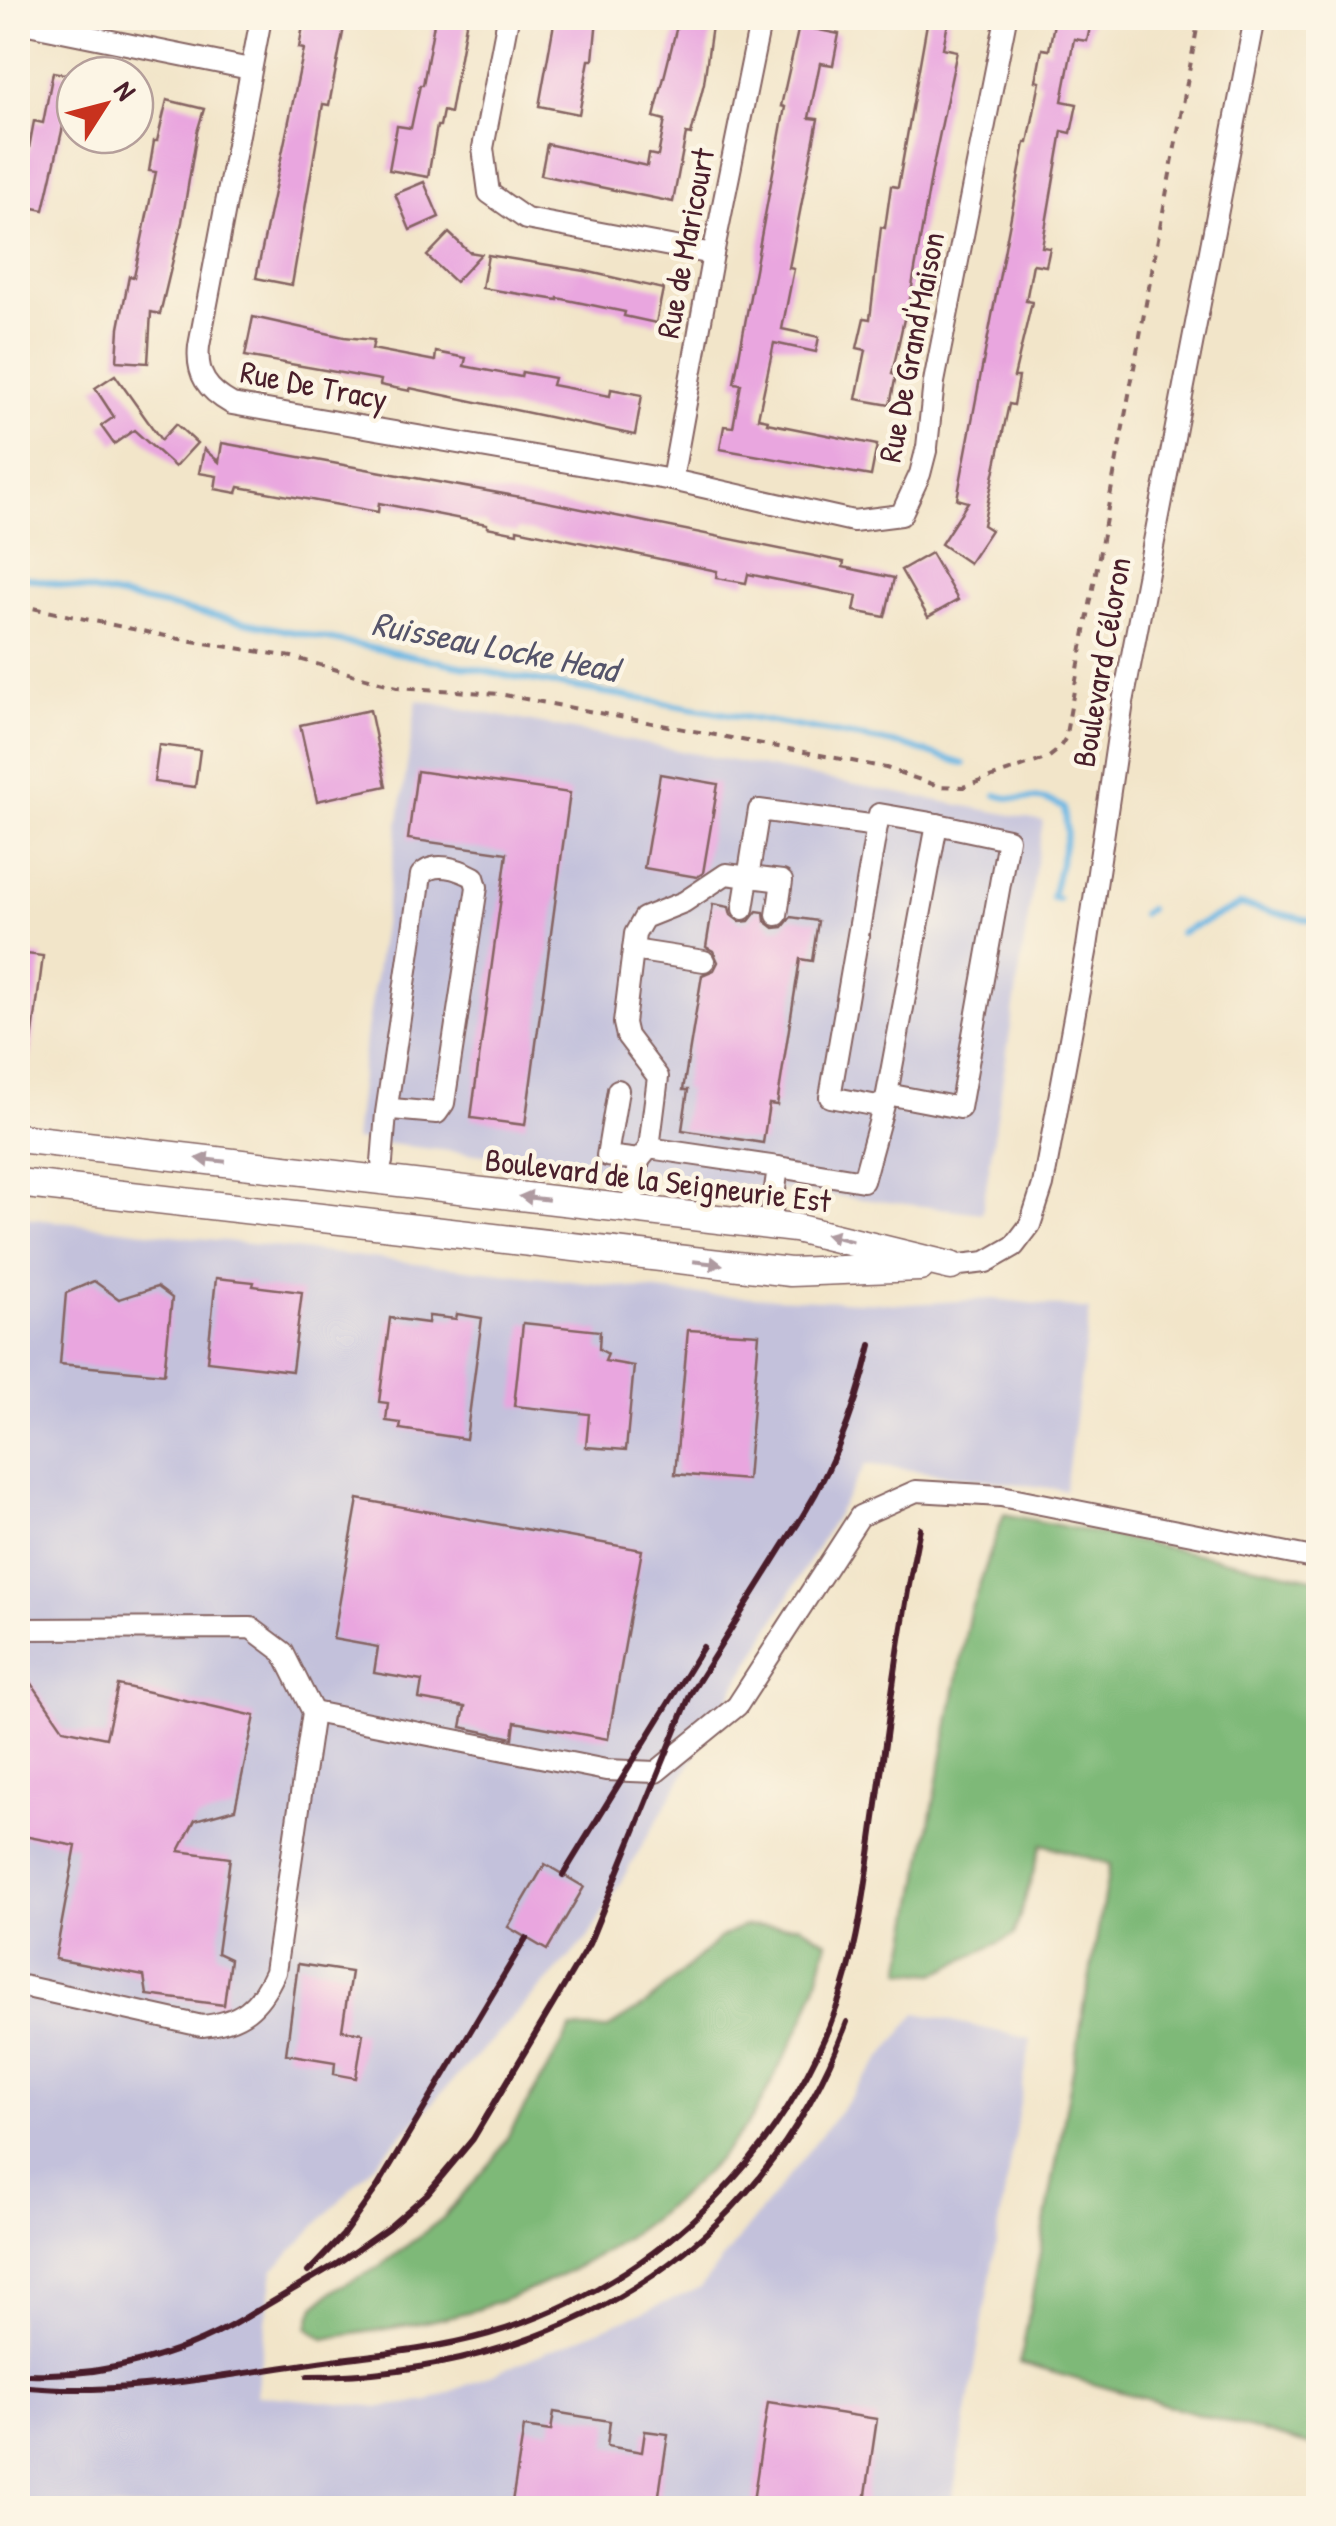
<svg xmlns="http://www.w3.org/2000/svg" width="1336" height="2526" font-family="'Patrick Hand',sans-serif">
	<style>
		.industrial { fill: #c3c1db }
		.forest { fill: #7eb978; stroke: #646c52; stroke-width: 2.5 }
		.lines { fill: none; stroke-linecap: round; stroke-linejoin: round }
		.stream { stroke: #6ab6e3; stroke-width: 6 }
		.building { fill: #e9a6df }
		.minor-casing { stroke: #856462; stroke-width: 24 }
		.major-casing { stroke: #856462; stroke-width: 31 }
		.path { stroke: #856462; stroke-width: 4; stroke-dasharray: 8 8; stroke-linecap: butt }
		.minor { stroke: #fff; stroke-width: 20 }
		.major { stroke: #fff; stroke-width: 28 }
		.rail { stroke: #4a1f2b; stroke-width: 6 }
		.oneway { fill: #ae9aa0 }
		.labels { text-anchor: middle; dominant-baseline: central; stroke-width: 9; stroke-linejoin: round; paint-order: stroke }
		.street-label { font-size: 32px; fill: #4a1f2b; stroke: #fcf5e5 }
		.water-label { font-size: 35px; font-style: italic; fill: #55546b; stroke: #fcf5e5 }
	</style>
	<rect width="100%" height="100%" fill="#fcf5e5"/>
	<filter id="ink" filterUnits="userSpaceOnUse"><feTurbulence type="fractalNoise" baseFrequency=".01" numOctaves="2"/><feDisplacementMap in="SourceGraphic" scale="20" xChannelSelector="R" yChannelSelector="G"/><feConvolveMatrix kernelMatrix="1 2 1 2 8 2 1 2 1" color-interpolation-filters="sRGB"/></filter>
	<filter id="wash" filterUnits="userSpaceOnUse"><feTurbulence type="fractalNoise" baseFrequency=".0048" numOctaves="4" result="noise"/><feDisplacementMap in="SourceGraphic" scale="40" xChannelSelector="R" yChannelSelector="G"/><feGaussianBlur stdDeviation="2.25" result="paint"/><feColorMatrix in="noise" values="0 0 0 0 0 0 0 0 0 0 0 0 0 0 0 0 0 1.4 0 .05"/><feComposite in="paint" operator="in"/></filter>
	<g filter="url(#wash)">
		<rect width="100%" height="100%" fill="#f2e5c9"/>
		<!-- industrial -->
		<g class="industrial">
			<path d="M417 700 1043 821 982 1213 354 1140 363 1057Z"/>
			<path d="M18 1217 683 1294 909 1304 993 1299 1090 1310 1065 1490 866 1464 588 1938 273 2271 256 2395 381 2407 428 2401 700 2288 917 2013 1031 2039 951 2508H18Z"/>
		</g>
		<!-- forest -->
		<g class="forest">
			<path d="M1004 1514 1318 1579V2448L1020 2363 1110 1864 1042 1844 1014 1935 935 1974 902 1971 970 1611Z"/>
			<path d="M798 1925 827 1941C819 1989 802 2028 778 2069 767 2089 758 2112 744 2129 677 2214 578 2278 475 2310 427 2324 374 2330 324 2339L308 2327 315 2306 337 2288 379 2267 443 2218 495 2158 571 2029H607L648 2003 718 1940 742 1926Z"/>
		</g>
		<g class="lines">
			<!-- stream -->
			<g class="stream">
				<path d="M18 576 515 677 903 745 964 764"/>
				<path d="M996 795C1018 804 1042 792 1064 808L1067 832 1052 898 1058 899"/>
				<path d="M1142 914 1149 909"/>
				<path d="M1180 933 1240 905 1318 922"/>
			</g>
		</g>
		<g id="blocks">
			<!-- building -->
			<g class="building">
				<path d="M323 18 345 22 329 105 323 104 292 285 256 278 304 49 299 48 304 20 322 23Z"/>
				<path d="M435 18H467L450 113 443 111 440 126H437L428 177 389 170 397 126 411 128 420 85H423Z"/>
				<path d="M555 18H597L593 60H589L579 114 539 106Z"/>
				<path d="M679 18H713L704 83 691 135 686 134 673 202 541 175 547 144 647 166 649 154 658 156 665 120 654 117Z"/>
				<path d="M928 18H949L943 48 957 51 932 171 908 310H906L892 374 896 375 890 405 856 399 866 350 857 348 864 318 870 319 881 227 885 228 891 186 898 187Z"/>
				<path d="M1055 18H1092L1087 41 1074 39 1062 101 1077 104 1071 133 1062 131 1042 247 1050 248 1046 266 1033 264 1026 301 1032 302 1014 377H1019L1014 405 1009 404 983 525 991 530 969 563 941 544 968 502 957 499 1025 143H1028L1040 82 1036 81 1042 49 1049 50Z"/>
				<path d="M799 26 839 34 833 65 820 63 809 118 818 119 789 268 794 269 782 329 819 337 816 352 774 343 758 418 768 420 767 423 877 445 871 476 720 449 724 426 733 427 741 384 734 383 785 107 781 106Z"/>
				<path d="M53 72 75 76V110L67 109 44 210 18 205V174L24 175 34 121 43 123Z"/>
				<path d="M167 100 204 109 197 132 182 222 160 314 151 312 148 363 117 361 119 328 129 276 134 277 156 172 149 171 154 141H157Z"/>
				<path d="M424 182 439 217 410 230 395 194Z"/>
				<path d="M449 233 469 252 481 254 455 282 427 256Z"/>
				<path d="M488 255 585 271 663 289 656 323 624 316 625 312 558 298V300L482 288Z"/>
				<path d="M253 317 344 337 374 340 372 349 435 361 436 352 466 358 464 366 521 377 522 372 554 378 552 385 610 396 611 389 642 395 635 435 410 388V391L380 385 381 380 245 356Z"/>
				<path d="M115 375 161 440 176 424 197 443 175 467 134 430 114 444 101 426 114 417 95 388Z"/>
				<path d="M222 443 537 500 844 562 843 567 894 578 885 617 854 611 857 596 748 574 746 583 716 578 717 571 517 529V533L487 527V524L379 503 378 512 239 487 237 493 215 489 217 476 199 473 204 449 219 462Z"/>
				<path d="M931 553 958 600 928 617 901 570Z"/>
				<path d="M370 710 386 786 317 801 300 725Z"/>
				<path d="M159 745 200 750 195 787 154 782Z"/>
				<path d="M417 771 570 793 525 1125 471 1118 507 853 408 839Z"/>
				<path d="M660 774 718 784 703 873 697 877 644 868Z"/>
				<path d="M713 904 729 907 731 915 740 922 749 921 757 911 764 912 765 921 774 928 783 927 791 917 818 921 812 961 800 959 777 1105 769 1104 763 1143 682 1130 688 1090H683L702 975 714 970 718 962 713 951 706 947Z"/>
				<path d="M18 953 43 956 28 1073 18 1072Z"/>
				<path d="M216 1278 254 1282 253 1286 302 1292 292 1371 207 1361Z"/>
				<path d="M94 1281 119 1299 157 1287 172 1298 164 1374 60 1364 66 1293Z"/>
				<path d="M457 1314 482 1318 466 1439 400 1429 401 1423 386 1421 388 1403 379 1402 390 1318 428 1323 429 1316 456 1319Z"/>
				<path d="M523 1323 600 1331 599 1349 608 1354 605 1361 634 1366 626 1450 586 1447 589 1414 514 1406Z"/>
				<path d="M688 1330 759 1334 747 1480 675 1474Z"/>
				<path d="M358 1499 642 1550 608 1739 515 1722 513 1738 461 1727 465 1707 419 1699 422 1681 374 1673 378 1647 333 1639Z"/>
				<path d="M18 1663 63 1729 106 1738 118 1685 255 1716 235 1809 195 1820 179 1851 230 1858 217 1953 230 1959 224 2005 147 1995 144 1976 55 1959 76 1846 18 1835Z"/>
				<path d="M545 1864 584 1887 547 1950 508 1927Z"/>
				<path d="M298 1964 351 1972 342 2030 363 2033 356 2078 334 2074 335 2062 286 2054Z"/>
				<path d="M768 2402 877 2419 864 2508H752Z"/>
				<path d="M554 2412 610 2421 607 2446 642 2452 645 2431 668 2434 657 2508H511L524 2427 551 2431Z"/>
			</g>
		</g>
	</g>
	<g filter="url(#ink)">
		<use href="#blocks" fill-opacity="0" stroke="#856462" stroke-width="2.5"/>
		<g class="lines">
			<defs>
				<g id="minor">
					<path d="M261 18 199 346C196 375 207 390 232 404L672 480 853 521 901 515 920 474 927 447 934 382 1006 18"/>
					<path d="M508 18 483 148 489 193 526 219 713 254"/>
					<path d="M18 22 250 69"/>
					<path d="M672 480 713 254 761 18"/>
					<path d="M743 909 759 810 877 826"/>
					<path d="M633 950 704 961"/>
					<path d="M618 1090 607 1156 639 1160 631 1209"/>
					<path d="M883 1107 830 1097 879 814 937 824"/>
					<path d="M649 1148 658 1077 627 1036 624 1023 635 934 644 918 684 902 726 874 782 881 777 915"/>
					<path d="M639 1160 649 1148 778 1167 770 1225"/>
					<path d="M382 1162 386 1113 392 1109 437 1113 444 1103 477 887 474 877C459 869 434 860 421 875L386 1113"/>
					<path d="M778 1167 863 1181 887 1094 937 824 1008 839 960 1108 887 1094"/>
					<path d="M951 1266 986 1262 1014 1246 1030 1225 1043 1185 1087 947 1123 702 1255 18"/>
					<path d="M18 1629 251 1628 283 1652 313 1712 275 1972C259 2008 241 2022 202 2026L18 1985"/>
					<path d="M313 1712 606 1770 656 1772 737 1706 860 1516 916 1491 1001 1496 1318 1559"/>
				</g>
				<g id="major">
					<path d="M18 1138 795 1228 951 1266"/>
					<path d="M18 1183 790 1272 920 1267"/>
				</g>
			</defs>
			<!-- minor casing -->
			<use href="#minor" class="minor-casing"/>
			<!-- major casing -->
			<use href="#major" class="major-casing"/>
			<!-- path -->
			<path class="path" d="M18 605 180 639 292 657 397 687 499 694 852 761 886 768 938 786 963 787 1048 758 1058 750 1065 739 1199 18"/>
			<!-- minor -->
			<use href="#minor" class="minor"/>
			<!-- major -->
			<use href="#major" class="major"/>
			<!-- rail -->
			<g class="rail">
				<path d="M789 1537C829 1479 855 1413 871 1345"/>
				<path d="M563 1875 703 1647"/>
				<path d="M308 2272 343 2235 378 2186 526 1938"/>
				<path d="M245 2318 338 2263 388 2228 427 2194 473 2139 589 1944 691 1693 795 1527"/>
				<path d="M29 2374C108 2377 189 2354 256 2311"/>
				<path d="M308 2376C551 2375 759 2257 847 2022"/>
				<path d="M18 2386C124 2398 235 2373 340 2359 390 2353 440 2348 489 2334 662 2284 802 2142 849 1968 863 1915 869 1859 877 1804 889 1712 901 1620 920 1528"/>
			</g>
		</g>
		<!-- one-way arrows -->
		<defs><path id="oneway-solid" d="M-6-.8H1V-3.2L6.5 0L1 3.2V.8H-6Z" transform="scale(2.5)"/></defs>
		<g class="oneway">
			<use href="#oneway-solid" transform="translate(211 1160) rotate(-173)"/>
			<use href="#oneway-solid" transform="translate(534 1198) rotate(-173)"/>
			<use href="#oneway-solid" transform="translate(839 1238) rotate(-166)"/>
			<use href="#oneway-solid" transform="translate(708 1263) rotate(7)"/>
		</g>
	</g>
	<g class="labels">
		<!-- street labels -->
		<g class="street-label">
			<text transform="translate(685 243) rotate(-79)">Rue de Maricourt</text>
			<text transform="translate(911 347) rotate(-79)">Rue De Grand'Maison</text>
			<text transform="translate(314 385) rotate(11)">Rue De Tracy</text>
			<text transform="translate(1101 662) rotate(-80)">Boulevard Céloron</text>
			<text transform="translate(658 1180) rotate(7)">Boulevard de la Seigneurie Est</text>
		</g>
		<!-- water labels -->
		<g class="water-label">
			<text transform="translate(495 646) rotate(11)">Ruisseau Locke Head</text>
		</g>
	</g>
	<!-- margin -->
	<rect width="1336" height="2526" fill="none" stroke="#fcf5e5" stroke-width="60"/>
	<!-- north arrow -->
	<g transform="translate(105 105) rotate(54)"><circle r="48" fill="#fcf5e5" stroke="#b59f9b" stroke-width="2.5"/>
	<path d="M0-8L18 38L0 25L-18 38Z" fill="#c8321e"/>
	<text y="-15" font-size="28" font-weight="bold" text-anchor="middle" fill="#4a1f2b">N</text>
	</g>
</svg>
